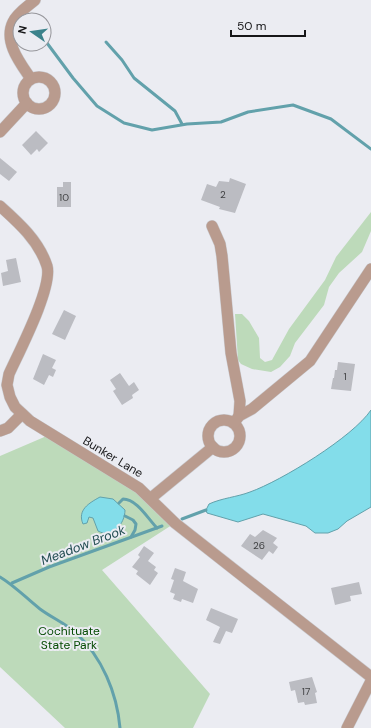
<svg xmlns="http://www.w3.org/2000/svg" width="371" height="728" font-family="'DM Sans',sans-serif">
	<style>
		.green { fill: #bddaba }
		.water { fill: #83ddea; stroke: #62a1ab }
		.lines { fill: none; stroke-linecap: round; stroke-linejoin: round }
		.stream { stroke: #62a1ab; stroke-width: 3 }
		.building { fill: #bbbcc2 }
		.minor-casing { stroke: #c9cacf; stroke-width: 12 }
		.minor { stroke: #b99b8e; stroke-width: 11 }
		.labels { text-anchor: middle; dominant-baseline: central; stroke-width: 4; stroke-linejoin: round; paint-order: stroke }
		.number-label { font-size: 10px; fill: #3f4042 }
		.street-label { font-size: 12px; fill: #161618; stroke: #ebecf2 }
		.park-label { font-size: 12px; fill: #054b03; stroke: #ebecf2 }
		.water-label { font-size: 13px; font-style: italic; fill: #234d52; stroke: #ebecf2 }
	</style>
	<rect width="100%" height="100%" fill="#ebecf2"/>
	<!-- green -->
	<g class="green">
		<path d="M371 212V231L362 252 339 273 329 287 324 305 295 343 290 356 280 367 271 372 252 369 241 364 238 360 235 314H242L249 321 259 338 260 358 265 362 272 360 289 329 325 280 336 257Z"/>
		<path d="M49 435 128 480 175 523 102 570 210 694 193 728H65L0 667V456Z"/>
	</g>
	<!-- water -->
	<g class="water">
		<path d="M371 410V507L347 521 338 529 328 533H315L306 526 263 514 238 522 207 513 206 510 209 504C222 498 237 497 250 492 281 481 353 437 371 410Z"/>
		<path d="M100 497 113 499 125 510C125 524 112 539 98 531L93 518 89 517 87 523 83 524C77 510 89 503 100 497Z"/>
	</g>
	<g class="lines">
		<!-- stream -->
		<g class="stream">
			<path d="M44 39 73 78 97 106 124 123 152 130 187 124 221 122 248 112 293 105 331 119 371 149"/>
			<path d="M106 42 122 60 134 78 175 111 182 124"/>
			<path d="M119 503 123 499C137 499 148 519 157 528"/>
			<path d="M125 516 133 520 136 524 135 530 131 537"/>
			<path d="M182 519 206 510"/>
			<path d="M0 577C15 586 26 598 40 609 52 618 65 623 76 633 102 657 117 693 120 728"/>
			<path d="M12 583 49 567 162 526"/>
		</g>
	</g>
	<!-- building -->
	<g class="building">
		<path d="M36 131 48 143 39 152 37 149 31 155 22 145Z"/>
		<path d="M0 158 17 172 9 181 0 174Z"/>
		<path d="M230 178 246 184 235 213 219 209 220 207 201 200 207 184 216 187 219 181 229 182Z"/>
		<path d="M63 182H71V207H57V187H63Z"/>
		<path d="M16 258 21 282 3 286 1 273 8 271 6 260Z"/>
		<path d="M64 310 76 316 65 340 52 334Z"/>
		<path d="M43 354 56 360 52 368 56 370 53 377 49 375 44 385 33 379Z"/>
		<path d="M338 362 355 364 351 391 331 389 333 378H334L335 370H337Z"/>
		<path d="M120 373 129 386 134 382 139 390 132 395 133 398 122 405 113 391 116 389 110 380Z"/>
		<path d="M263 530 277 538 273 543 278 547 273 554 269 551 262 560 241 546 250 534 255 537Z"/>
		<path d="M144 546 154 553 148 561 156 567 154 570 158 573 150 585 136 574 138 571 132 567 140 557 138 555Z"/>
		<path d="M175 568 186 572 183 581 198 589 193 603 182 599 181 602 173 599 175 594 170 592 174 580 171 579Z"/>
		<path d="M359 582 362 594 350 596 351 601 335 605 331 588Z"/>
		<path d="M211 608 238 619 232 633 226 631 220 644 213 642 220 627 206 620Z"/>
		<path d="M312 677 317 692 315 693 317 703 305 705 304 702 298 703 295 690 291 691 289 682Z"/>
	</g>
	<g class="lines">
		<defs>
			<g id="minor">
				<circle cx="39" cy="93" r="16"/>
				<path d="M31 79C21 64 3 42 13 22 17 13 27 7 35 0"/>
				<path d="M0 132 27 103"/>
				<path d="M0 206C19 223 39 241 47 266 53 287 19 352 9 374L7 385 10 397 15 407 30 421 139 488 175 523 371 677"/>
				<path d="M212 226 220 244 222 256 231 353 240 401 239 416"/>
				<circle cx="224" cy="436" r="16"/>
				<path d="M234 423 239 416 252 409 310 361 371 269"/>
				<path d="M0 431 8 428 22 414"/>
				<path d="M151 498 213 447"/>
				<path d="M347 728 371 681"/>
			</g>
		</defs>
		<!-- minor casing -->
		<use href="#minor" class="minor-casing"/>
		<!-- minor -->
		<use href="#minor" class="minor"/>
	</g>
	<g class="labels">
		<!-- number labels -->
		<g class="number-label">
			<text x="223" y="194">2</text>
			<text x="64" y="197">10</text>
			<text x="345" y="376">1</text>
			<text x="259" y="545">26</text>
			<text x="306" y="691">17</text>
		</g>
		<!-- street labels -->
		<g class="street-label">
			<text transform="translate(113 457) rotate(31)">Bunker Lane</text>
		</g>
		<!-- park labels -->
		<g class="park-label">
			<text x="69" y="631">Cochituate<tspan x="69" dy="14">State Park</tspan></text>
		</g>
		<!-- water labels -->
		<g class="water-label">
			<text transform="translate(83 545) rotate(-21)">Meadow Brook</text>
		</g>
	</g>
	<!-- north arrow -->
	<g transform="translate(32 32) rotate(283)"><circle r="19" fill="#ebecf2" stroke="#96969b"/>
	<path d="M0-3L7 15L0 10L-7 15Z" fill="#3b828b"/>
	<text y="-6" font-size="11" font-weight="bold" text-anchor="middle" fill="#161618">N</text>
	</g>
	<!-- scale -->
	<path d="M231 30v6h74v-6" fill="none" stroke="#161618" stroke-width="2"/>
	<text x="237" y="30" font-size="12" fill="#161618" stroke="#ebecf2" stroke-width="3" paint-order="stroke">50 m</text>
</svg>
